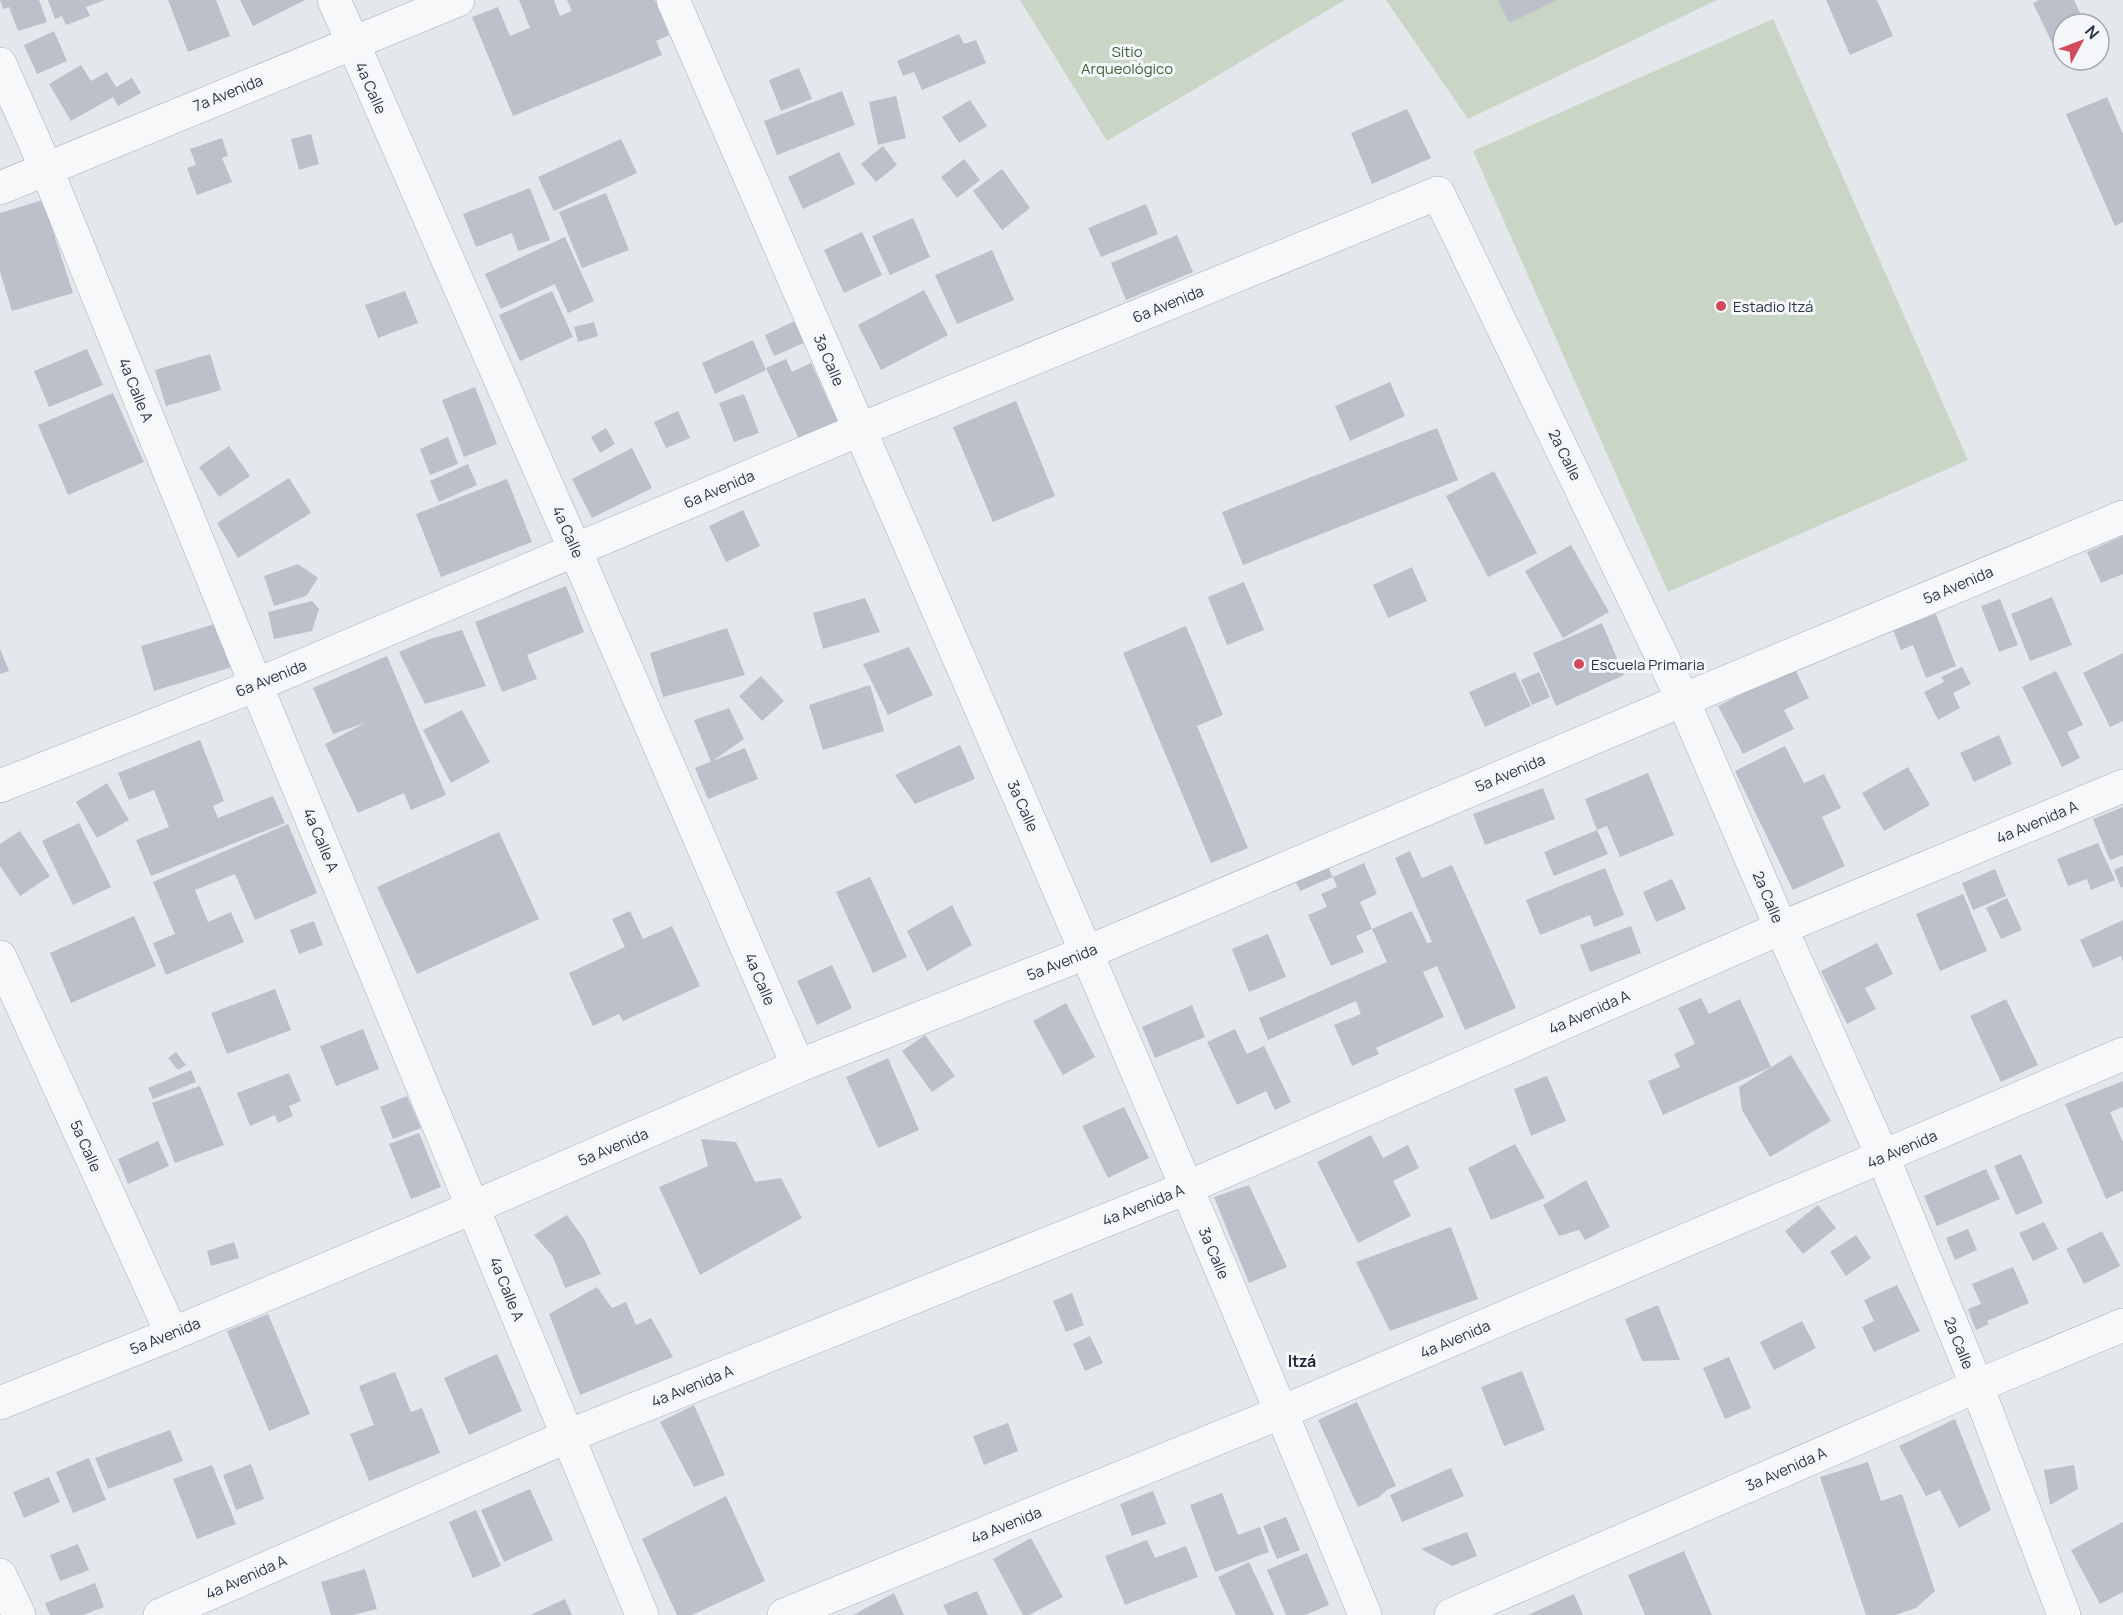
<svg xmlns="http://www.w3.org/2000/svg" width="2123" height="1615" font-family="Manrope,sans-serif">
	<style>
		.green { fill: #c9d6c5 }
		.building { fill: #bbc0ca }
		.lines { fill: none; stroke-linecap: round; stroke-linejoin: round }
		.minor-casing { stroke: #a9aeb7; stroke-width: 34 }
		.minor { stroke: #f7f8fa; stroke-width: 33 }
		.poi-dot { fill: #d1495b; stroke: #f4f6f9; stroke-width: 2 }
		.labels { text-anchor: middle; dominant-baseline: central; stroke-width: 6; stroke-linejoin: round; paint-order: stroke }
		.park-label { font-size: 15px; fill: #3f6138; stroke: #f4f6f9 }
		.street-label { font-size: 15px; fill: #2b3445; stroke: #f4f6f9 }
		.poi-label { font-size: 15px; fill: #2b3445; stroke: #f4f6f9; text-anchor: start }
		.neighbourhood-label { font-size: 16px; font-weight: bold; fill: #1d2536; stroke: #f4f6f9 }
	</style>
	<rect width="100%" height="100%" fill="#e4e7ec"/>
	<!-- green -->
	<g class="green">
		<path d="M1020 0H1345L1107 141Z"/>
		<path d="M1386 0H1717L1468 119Z"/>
		<path d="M1773 19 1968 460 1668 592 1473 151Z"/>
	</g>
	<!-- building -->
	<g class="building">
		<path d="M0 0H39L47 22 18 31 9 7 3 9Z"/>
		<path d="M48 0H105L86 7 90 16 66 25 62 16 55 19Z"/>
		<path d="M168 0H216L230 36 188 52Z"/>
		<path d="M240 0H305L253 26Z"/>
		<path d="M519 0H554L560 16 572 11 567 0H655L669 35 656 41 662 55 513 116 472 17 498 7 510 36 530 28Z"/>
		<path d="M1498 0H1557L1509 23Z"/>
		<path d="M1826 0H1877L1893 36 1850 55Z"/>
		<path d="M2039 0H2074L2085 24H2063V40L2053 45 2033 3Z"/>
		<path d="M54 31 67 61 37 74 24 45Z"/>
		<path d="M959 34 964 44 976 40 986 63 922 90 914 72 903 76 897 61Z"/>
		<path d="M81 65 91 81 107 72 116 87 132 78 141 93 118 106 113 97 71 121 49 84Z"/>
		<path d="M799 68 812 99 781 111 769 80Z"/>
		<path d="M842 91 855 125 777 155 764 121Z"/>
		<path d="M896 96 906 138 878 145 869 102Z"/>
		<path d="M2107 97 2123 134V222L2115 226 2066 114Z"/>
		<path d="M970 100 987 126 959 143 942 117Z"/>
		<path d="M1407 109 1431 158 1372 184 1351 133Z"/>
		<path d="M311 134 319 164 299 170 291 139Z"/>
		<path d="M222 138 228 156 222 158 232 182 197 195 187 168 196 165 190 149Z"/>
		<path d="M621 139 637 173 554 211 538 177Z"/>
		<path d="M883 146 897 165 876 182 861 164Z"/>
		<path d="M839 152 855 184 803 209 788 177Z"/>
		<path d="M964 159 980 180 957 198 941 177Z"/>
		<path d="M1002 169 1030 208 1002 230 973 191Z"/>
		<path d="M530 188 550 240 518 251 512 233 476 247 463 214Z"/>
		<path d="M606 193 629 250 582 268 559 212Z"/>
		<path d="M43 200 73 293 12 311 0 272V213Z"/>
		<path d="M1146 204 1158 234 1101 257 1088 228Z"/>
		<path d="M913 218 930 257 890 275 872 236Z"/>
		<path d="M862 232 882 275 844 293 824 250Z"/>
		<path d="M1177 235 1193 272 1126 300 1111 263Z"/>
		<path d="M565 237 594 301 568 313 555 284 501 309 485 274Z"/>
		<path d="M992 250 1014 300 957 324 935 275Z"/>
		<path d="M924 290 948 335 881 370 858 325Z"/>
		<path d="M405 291 418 323 378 338 365 305Z"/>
		<path d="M552 291 573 337 520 361 499 315Z"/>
		<path d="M797 320 806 342 774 356 765 335Z"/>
		<path d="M594 322 598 336 578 342 574 327Z"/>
		<path d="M753 340 766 370 715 394 702 363Z"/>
		<path d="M87 349 103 385 49 407 34 371Z"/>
		<path d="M210 354 221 390 166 406 155 370Z"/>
		<path d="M786 359 792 372 811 363 838 422 799 439 766 368Z"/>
		<path d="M1390 382 1405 416 1350 441 1335 406Z"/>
		<path d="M475 387 497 444 464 457 442 400Z"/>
		<path d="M113 393 144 462 68 495 38 425Z"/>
		<path d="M744 394 759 433 734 442 719 403Z"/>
		<path d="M1016 401 1055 496 993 522 953 427Z"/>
		<path d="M678 411 690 438 666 448 654 422Z"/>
		<path d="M606 428 615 444 600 453 591 437Z"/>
		<path d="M1437 428 1458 480 1243 565 1222 512Z"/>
		<path d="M448 437 458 464 430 475 420 449Z"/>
		<path d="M229 446 250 476 219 497 199 467Z"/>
		<path d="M632 448 652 488 592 518 572 479Z"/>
		<path d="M468 464 477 485 439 502 430 481Z"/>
		<path d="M1494 471 1537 553 1488 577 1446 496Z"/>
		<path d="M289 478 311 513 238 558 217 523Z"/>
		<path d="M507 479 532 542 441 577 416 514Z"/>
		<path d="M743 510 760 546 726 562 709 526Z"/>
		<path d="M2123 536V574L2101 583 2087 552Z"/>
		<path d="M1571 545 1609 612 1563 638 1525 571Z"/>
		<path d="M298 564 318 578 306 596 274 606 264 576Z"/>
		<path d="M1412 567 1427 601 1388 618 1373 585Z"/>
		<path d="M1244 582 1264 630 1227 645 1208 597Z"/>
		<path d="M566 586 584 632 527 655 537 679 502 692 475 622Z"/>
		<path d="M2052 597 2072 645 2030 661 2011 614Z"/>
		<path d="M865 598 880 632 823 649 813 613Z"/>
		<path d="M2000 599 2018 645 1999 652 1981 606Z"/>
		<path d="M312 601 319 609 312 631 274 639 268 612Z"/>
		<path d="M1936 614 1956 666 1926 678 1913 645 1901 650 1893 630Z"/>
		<path d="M222 622 235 666 154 691 141 646Z"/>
		<path d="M1602 623 1624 675 1556 706 1533 653Z"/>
		<path d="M1186 626 1223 715 1197 726 1248 848 1211 863 1123 653Z"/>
		<path d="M727 628 745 675 663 697 650 653Z"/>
		<path d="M462 630 486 686 425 704 399 652 430 639Z"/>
		<path d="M909 647 933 695 888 715 863 664Z"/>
		<path d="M0 649 9 671 0 674Z"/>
		<path d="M2123 653V721L2110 727 2083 673Z"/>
		<path d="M387 656 446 795 411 810 404 793 358 813 325 744 365 723 333 734 313 688Z"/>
		<path d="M1794 667 1809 698 1784 710 1794 729 1743 754 1718 706Z"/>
		<path d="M1962 667 1971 684 1953 693 1960 708 1938 720 1924 692 1944 682 1941 677Z"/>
		<path d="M2056 671 2083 725 2067 732 2080 758 2062 767 2022 687Z"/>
		<path d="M1515 672 1531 706 1485 727 1469 692Z"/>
		<path d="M1539 672 1550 697 1532 705 1521 680Z"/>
		<path d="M761 676 784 701 762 721 739 696Z"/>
		<path d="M870 685 884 731 823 750 809 705Z"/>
		<path d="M729 708 744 739 711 762 694 720Z"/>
		<path d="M462 710 490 762 451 783 423 730Z"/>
		<path d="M1999 735 2012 764 1974 782 1960 753Z"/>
		<path d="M200 740 224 801 213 806 218 818 273 796 285 823 151 876 136 840 169 827 154 790 129 800 118 773Z"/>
		<path d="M960 745 975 779 915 804 895 775Z"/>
		<path d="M1785 746 1804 783 1824 774 1841 808 1822 817 1845 866 1793 890 1735 771Z"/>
		<path d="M745 748 758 779 708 799 695 768Z"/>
		<path d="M1908 767 1930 805 1884 831 1862 793Z"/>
		<path d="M1648 773 1674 835 1620 857 1607 826 1597 830 1608 854 1554 876 1544 852 1597 830 1585 799Z"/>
		<path d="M107 783 129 820 97 838 76 802Z"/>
		<path d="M1543 788 1555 819 1485 845 1473 814Z"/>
		<path d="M2123 807V855L2110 860 2093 819Z"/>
		<path d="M79 823 111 887 73 905 42 841Z"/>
		<path d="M288 824 317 893 255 920 235 874 195 890 208 922 231 912 244 942 166 975 153 943 175 934 153 882Z"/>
		<path d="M20 831 50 876 20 896 0 866V844Z"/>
		<path d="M499 832 539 919 417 974 377 887Z"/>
		<path d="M2098 843 2115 880 2091 890 2087 879 2068 886 2057 859Z"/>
		<path d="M1410 851 1422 878 1452 865 1516 1008 1465 1030 1437 966 1423 972 1444 1017 1376 1048 1379 1054 1352 1066 1334 1025 1361 1014 1356 1001 1268 1040 1259 1018 1387 962 1372 929 1412 911 1427 943 1432 942 1395 858Z"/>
		<path d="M1325 860 1333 877 1364 863 1377 894 1360 902 1372 929 1356 936 1364 952 1331 966 1308 915 1327 907 1321 894 1337 887 1333 877 1300 891 1292 874Z"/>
		<path d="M2123 866V887L2121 888 2114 870Z"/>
		<path d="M1605 868 1624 915 1594 927 1590 915 1540 935 1526 900Z"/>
		<path d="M1995 869 2006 896 1973 910 1962 883Z"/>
		<path d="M870 877 907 957 873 973 836 892Z"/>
		<path d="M1672 879 1686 909 1656 922 1643 892Z"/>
		<path d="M1963 894 1987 951 1940 971 1916 914Z"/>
		<path d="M2007 898 2022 930 2001 939 1986 908Z"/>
		<path d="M952 905 972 945 927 971 907 931Z"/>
		<path d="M630 911 643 939 672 926 700 986 623 1021 619 1014 593 1026 569 973 625 947 612 919Z"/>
		<path d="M134 916 156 966 71 1003 50 953Z"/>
		<path d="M2123 920V961L2121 956 2093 968 2080 940Z"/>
		<path d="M314 921 323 945 299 954 290 930Z"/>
		<path d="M1631 926 1641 953 1590 972 1580 945Z"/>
		<path d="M1268 934 1286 977 1249 992 1232 949Z"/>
		<path d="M1877 943 1893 974 1865 988 1876 1009 1847 1024 1821 971Z"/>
		<path d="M832 965 852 1008 817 1025 797 981Z"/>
		<path d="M275 989 291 1030 227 1054 211 1013Z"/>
		<path d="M1701 998 1709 1014 1740 999 1771 1067 1663 1115 1648 1081 1680 1067 1674 1054 1695 1044 1678 1008Z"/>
		<path d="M2006 999 2038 1065 2001 1082 1970 1016Z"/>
		<path d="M1066 1003 1095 1057 1063 1075 1033 1021Z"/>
		<path d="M1192 1005 1205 1037 1155 1058 1142 1027Z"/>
		<path d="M363 1029 379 1069 336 1086 320 1046Z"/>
		<path d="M1235 1029 1247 1054 1264 1046 1291 1102 1275 1110 1266 1091 1237 1105 1207 1042Z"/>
		<path d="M925 1035 955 1076 932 1092 902 1051Z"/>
		<path d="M176 1052 186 1065 178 1070 168 1058Z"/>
		<path d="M1791 1055 1831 1121 1770 1157 1742 1110 1739 1087Z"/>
		<path d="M888 1058 919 1130 878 1148 846 1077Z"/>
		<path d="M191 1070 196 1082 153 1099 148 1088Z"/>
		<path d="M289 1073 301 1101 289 1106 293 1116 278 1123 275 1115 250 1126 237 1093Z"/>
		<path d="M1547 1076 1566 1121 1531 1136 1514 1089Z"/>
		<path d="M2123 1081V1107L2110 1112 2123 1142V1191L2106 1199 2065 1104Z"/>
		<path d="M200 1086 224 1145 175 1163 152 1103Z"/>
		<path d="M407 1096 421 1128 393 1139 380 1107Z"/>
		<path d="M1124 1107 1149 1158 1108 1178 1082 1126Z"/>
		<path d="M419 1133 441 1187 411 1199 389 1144Z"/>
		<path d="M1371 1135 1383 1158 1408 1145 1419 1168 1393 1181 1411 1216 1358 1243 1317 1162Z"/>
		<path d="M701 1139 736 1142 755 1182 781 1178 802 1218 700 1275 659 1187 708 1166Z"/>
		<path d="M158 1141 169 1166 128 1184 118 1159Z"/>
		<path d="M1515 1144 1545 1198 1491 1220 1468 1168Z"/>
		<path d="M2021 1154 2043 1203 2016 1215 1994 1166Z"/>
		<path d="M1986 1169 2000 1199 1937 1226 1924 1196Z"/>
		<path d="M1586 1180 1610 1227 1585 1240 1579 1230 1559 1236 1543 1205Z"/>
		<path d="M1249 1185 1287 1267 1249 1283 1214 1197Z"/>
		<path d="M1818 1205 1836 1228 1803 1254 1785 1231Z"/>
		<path d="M567 1215 584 1239 601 1274 565 1288 553 1257 534 1235Z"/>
		<path d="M2044 1222 2058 1249 2033 1261 2019 1233Z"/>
		<path d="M1451 1227 1478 1299 1390 1331 1356 1262Z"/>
		<path d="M1968 1229 1977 1250 1955 1260 1946 1238Z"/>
		<path d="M2102 1231 2120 1266 2084 1284 2066 1249Z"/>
		<path d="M1856 1235 1871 1258 1846 1276 1830 1252Z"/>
		<path d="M234 1242 239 1258 211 1266 207 1251Z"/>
		<path d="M2013 1267 2029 1303 1987 1321 1989 1324 1976 1330 1968 1309 1981 1304 1972 1284Z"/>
		<path d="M1897 1285 1920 1331 1874 1352 1862 1327 1874 1321 1864 1300Z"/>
		<path d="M597 1287 612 1308 626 1302 636 1325 651 1318 673 1357 580 1395 549 1314Z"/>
		<path d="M1072 1293 1084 1325 1066 1332 1053 1301Z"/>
		<path d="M1658 1305 1680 1360 1642 1361 1625 1319Z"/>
		<path d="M268 1314 310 1414 269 1431 227 1331Z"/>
		<path d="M1802 1321 1816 1348 1774 1370 1760 1342Z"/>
		<path d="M1090 1336 1103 1363 1085 1371 1073 1344Z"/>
		<path d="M497 1354 522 1411 469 1435 444 1378Z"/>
		<path d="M1729 1357 1751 1408 1725 1419 1703 1368Z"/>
		<path d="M1522 1371 1545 1430 1504 1446 1481 1387Z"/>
		<path d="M395 1372 411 1412 422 1408 440 1453 369 1481 350 1434 374 1425 359 1386Z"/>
		<path d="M1357 1402 1396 1486 1387 1490 1378 1498 1358 1507 1318 1420Z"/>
		<path d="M694 1405 725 1475 694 1487 660 1422Z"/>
		<path d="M1955 1419 1991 1510 1959 1528 1940 1490 1926 1496 1899 1446Z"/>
		<path d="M1008 1423 1018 1451 984 1465 973 1436Z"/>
		<path d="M170 1430 183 1461 108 1489 95 1458Z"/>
		<path d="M89 1458 106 1500 73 1513 56 1472Z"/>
		<path d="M1868 1462 1881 1501 1902 1494 1935 1591 1916 1608 1895 1615H1866L1820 1477Z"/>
		<path d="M251 1464 264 1499 236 1510 223 1475Z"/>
		<path d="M212 1465 236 1524 197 1539 173 1479Z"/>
		<path d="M2074 1465 2078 1489 2050 1505 2044 1470Z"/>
		<path d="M1451 1468 1464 1496 1402 1522 1390 1495Z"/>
		<path d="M49 1477 60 1502 24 1518 13 1492Z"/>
		<path d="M530 1489 553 1540 504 1562 481 1510Z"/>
		<path d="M1153 1491 1166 1524 1132 1536 1120 1504Z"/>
		<path d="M1222 1493 1238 1535 1260 1527 1269 1552 1215 1572 1190 1505Z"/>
		<path d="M726 1496 765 1581 692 1615H677L642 1539Z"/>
		<path d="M476 1510 501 1566 473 1578 449 1522Z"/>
		<path d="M1286 1517 1300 1550 1277 1559 1263 1526Z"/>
		<path d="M2123 1522V1592L2100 1604 2071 1550Z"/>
		<path d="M1467 1532 1477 1556 1452 1566 1421 1549Z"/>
		<path d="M1031 1538 1063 1597 1029 1615H1023L993 1559Z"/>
		<path d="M1147 1540 1155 1558 1186 1546 1198 1577 1125 1605 1105 1556Z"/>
		<path d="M78 1544 89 1570 60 1581 50 1555Z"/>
		<path d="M1684 1551 1712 1615H1645L1628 1575Z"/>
		<path d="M1307 1553 1329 1605 1305 1615H1286L1267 1570Z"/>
		<path d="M1249 1562 1274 1615H1236L1218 1577Z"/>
		<path d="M365 1569 377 1609 353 1615H331L321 1582Z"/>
		<path d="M95 1583 104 1607 83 1615H50L45 1603Z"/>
		<path d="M977 1591 988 1615H948L943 1605Z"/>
		<path d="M894 1593 904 1615H853Z"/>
		<path d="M1574 1594 1583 1615H1528Z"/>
		<path d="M565 1599 572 1615H530Z"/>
	</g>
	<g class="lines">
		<defs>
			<g id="minor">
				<path d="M334 0 575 550 798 1066"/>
				<path d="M673 0C906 538 1143 1073 1365 1615"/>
				<path d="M0 64 46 168 256 685 642 1615"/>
				<path d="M0 188 458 0"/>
				<path d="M0 786 256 685 859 430 1438 193 1683 700 1781 928 1883 1157 1977 1386 2064 1615"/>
				<path d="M0 957 172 1334"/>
				<path d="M0 1403 172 1334 474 1207 798 1066 1088 952 1683 700 2123 517"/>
				<path d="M0 1575 19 1615"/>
				<path d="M160 1615 568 1436 1186 1188 1781 928 2123 786"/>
				<path d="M784 1615 1282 1412 2123 1054"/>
				<path d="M1451 1615 1977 1386 2123 1325"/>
			</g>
		</defs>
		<!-- minor casing -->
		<use href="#minor" class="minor-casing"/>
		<!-- minor -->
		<use href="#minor" class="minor"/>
	</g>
	<!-- markers -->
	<g class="poi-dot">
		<circle cx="1721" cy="306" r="6"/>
		<circle cx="1579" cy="664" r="6"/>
	</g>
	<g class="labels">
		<!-- park labels -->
		<g class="park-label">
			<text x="1127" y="51">Sitio<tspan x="1127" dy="17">Arqueológico</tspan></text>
		</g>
		<!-- street labels -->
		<g class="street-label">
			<text transform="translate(371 88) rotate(66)">4a Calle</text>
			<text transform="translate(228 93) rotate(-22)">7a Avenida</text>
			<text transform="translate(1168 304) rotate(-22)">6a Avenida</text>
			<text transform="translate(829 360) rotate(67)">3a Calle</text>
			<text transform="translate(136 390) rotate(68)">4a Calle A</text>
			<text transform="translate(1565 455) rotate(64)">2a Calle</text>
			<text transform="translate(719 489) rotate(-23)">6a Avenida</text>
			<text transform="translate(568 532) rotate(66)">4a Calle</text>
			<text transform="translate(1958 585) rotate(-23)">5a Avenida</text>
			<text transform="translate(271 678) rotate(-22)">6a Avenida</text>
			<text transform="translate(1510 773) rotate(-23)">5a Avenida</text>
			<text transform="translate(1023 806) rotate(66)">3a Calle</text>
			<text transform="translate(2037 822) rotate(-23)">4a Avenida A</text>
			<text transform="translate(321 840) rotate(67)">4a Calle A</text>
			<text transform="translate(1768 897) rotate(67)">2a Calle</text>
			<text transform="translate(1062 962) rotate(-22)">5a Avenida</text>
			<text transform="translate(760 979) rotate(67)">4a Calle</text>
			<text transform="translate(1589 1012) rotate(-24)">4a Avenida A</text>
			<text transform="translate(86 1146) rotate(66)">5a Calle</text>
			<text transform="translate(613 1147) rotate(-23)">5a Avenida</text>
			<text transform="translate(1902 1149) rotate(-23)">4a Avenida</text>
			<text transform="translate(1143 1205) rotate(-22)">4a Avenida A</text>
			<text transform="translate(1214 1253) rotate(67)">3a Calle</text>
			<text transform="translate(507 1289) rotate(68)">4a Calle A</text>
			<text transform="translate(165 1336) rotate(-22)">5a Avenida</text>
			<text transform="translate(1455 1339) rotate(-23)">4a Avenida</text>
			<text transform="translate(1959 1343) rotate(68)">2a Calle</text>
			<text transform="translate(692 1386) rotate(-22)">4a Avenida A</text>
			<text transform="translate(1786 1469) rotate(-24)">3a Avenida A</text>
			<text transform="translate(1006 1525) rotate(-22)">4a Avenida</text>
			<text transform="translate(246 1577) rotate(-24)">4a Avenida A</text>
		</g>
		<!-- poi labels -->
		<g class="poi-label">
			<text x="1733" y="306">Estadio Itzá</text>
			<text x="1591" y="664">Escuela Primaria</text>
		</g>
		<!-- neighbourhood labels -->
		<g class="neighbourhood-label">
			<text x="1302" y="1361">Itzá</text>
		</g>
	</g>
	<!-- north arrow -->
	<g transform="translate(2081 42) rotate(49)"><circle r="28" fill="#f4f6f9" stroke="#a4a8b1" stroke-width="1.5"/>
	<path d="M0-4.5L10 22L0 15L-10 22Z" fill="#d1495b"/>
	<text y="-9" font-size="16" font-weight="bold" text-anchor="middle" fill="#2b3445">N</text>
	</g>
</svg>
